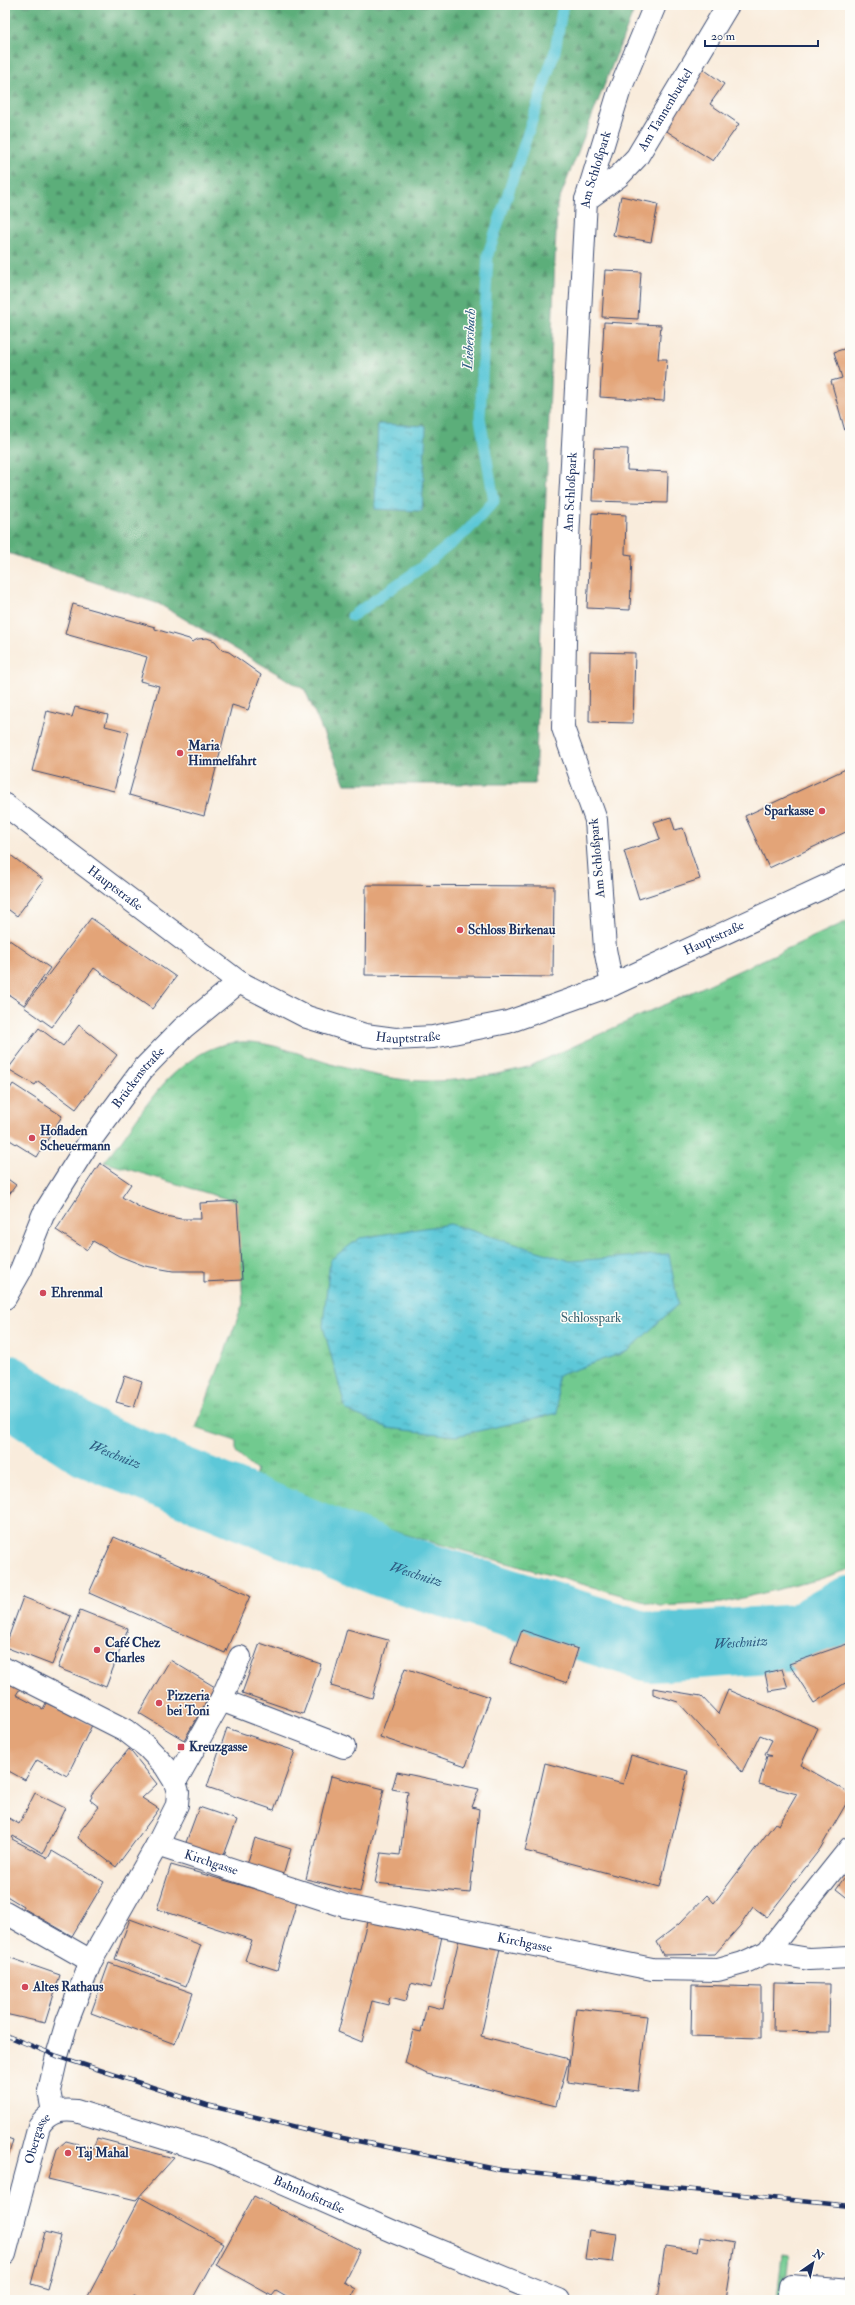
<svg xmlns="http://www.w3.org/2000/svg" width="855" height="2305" font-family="'IM FELL Double Pica',serif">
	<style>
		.grass { fill: url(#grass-tufts); stroke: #467c76 }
		.forest { fill: url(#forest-firs); stroke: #3c6e6c }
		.water { fill: url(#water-ripples); stroke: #3c7c9b }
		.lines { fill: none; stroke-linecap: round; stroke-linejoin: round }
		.stream { stroke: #5dc8d8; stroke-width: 11 }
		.river { stroke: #5dc8d8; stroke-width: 68 }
		.building { fill: #e3a478 }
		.minor-casing { stroke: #3c4b71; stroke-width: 24 }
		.major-casing { stroke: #3c4b71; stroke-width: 24 }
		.minor { stroke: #fff; stroke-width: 22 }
		.major { stroke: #fff; stroke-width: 22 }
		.rail-casing { stroke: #1b2f5e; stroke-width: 4.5 }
		.rail { stroke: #fdfcf7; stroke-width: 3; stroke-dasharray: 9; stroke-linecap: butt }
		.poi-dot { fill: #d1495b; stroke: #fdfcf7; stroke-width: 1.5 }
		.labels { text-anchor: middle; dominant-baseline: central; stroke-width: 3; stroke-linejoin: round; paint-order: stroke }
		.street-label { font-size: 13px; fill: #1b2f5e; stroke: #fdfcf7 }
		.poi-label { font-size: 13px; font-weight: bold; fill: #1b2f5e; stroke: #fdfcf7; text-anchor: start }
		.park-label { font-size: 13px; fill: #355e6d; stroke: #fdfcf7 }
		.water-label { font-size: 14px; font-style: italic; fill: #2f5d83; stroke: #fdfcf7 }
	</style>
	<defs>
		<pattern id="grass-tufts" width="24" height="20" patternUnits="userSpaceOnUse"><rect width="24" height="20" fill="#71ca8f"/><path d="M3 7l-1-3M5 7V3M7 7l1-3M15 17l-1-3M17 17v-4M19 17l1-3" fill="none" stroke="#5ca478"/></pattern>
		<pattern id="forest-firs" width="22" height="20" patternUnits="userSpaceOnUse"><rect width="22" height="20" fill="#5cae7a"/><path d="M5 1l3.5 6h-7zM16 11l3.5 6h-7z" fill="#4b8e67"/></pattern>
		<pattern id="water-ripples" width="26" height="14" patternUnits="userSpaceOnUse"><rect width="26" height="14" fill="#5dc8d8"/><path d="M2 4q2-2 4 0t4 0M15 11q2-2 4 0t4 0" fill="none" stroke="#4ca3b2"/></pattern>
	</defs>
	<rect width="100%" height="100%" fill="#fdfcf7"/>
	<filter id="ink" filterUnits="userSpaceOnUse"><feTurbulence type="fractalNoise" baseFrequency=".025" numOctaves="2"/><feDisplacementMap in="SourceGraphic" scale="8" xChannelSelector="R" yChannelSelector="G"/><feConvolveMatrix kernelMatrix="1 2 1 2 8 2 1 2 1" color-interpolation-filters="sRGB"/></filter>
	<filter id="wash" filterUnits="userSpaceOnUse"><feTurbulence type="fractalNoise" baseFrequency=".012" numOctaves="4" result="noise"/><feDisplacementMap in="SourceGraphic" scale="16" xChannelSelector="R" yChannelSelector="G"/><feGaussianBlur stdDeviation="0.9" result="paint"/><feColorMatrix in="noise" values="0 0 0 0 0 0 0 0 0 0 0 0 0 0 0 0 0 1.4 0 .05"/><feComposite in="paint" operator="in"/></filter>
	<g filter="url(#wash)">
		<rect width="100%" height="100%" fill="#f9ecdc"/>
		<!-- grass -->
		<g class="grass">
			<path d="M850 920V1569L817 1580 722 1603 660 1606 290 1502 251 1482 257 1471 236 1453V1441L196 1428 243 1304 237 1202 104 1162C130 1133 148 1095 178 1070 234 1023 270 1045 331 1064 353 1070 376 1076 399 1079 441 1085 487 1077 528 1067Z"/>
			<path d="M782 2255 789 2256 784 2300H777Z"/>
		</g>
		<!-- forest -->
		<path class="forest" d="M5 5H636L557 205 535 784H345L305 690 159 604 5 552Z"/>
		<!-- water -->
		<g class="water">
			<path d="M378 424 426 426 422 511 375 509Z"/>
			<path d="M450 1224 570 1261 669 1254 678 1304 628 1351 557 1376 558 1413 456 1436 388 1428 346 1410 323 1326 330 1260 360 1238Z"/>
		</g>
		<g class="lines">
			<!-- stream -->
			<path class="stream" d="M352 616 418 570 467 531 494 501 480 418 488 254 555 51 563 5"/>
			<!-- river -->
			<path class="river" id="s1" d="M5 1388 90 1444 385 1564 651 1648 800 1638 850 1610"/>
		</g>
		<g id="blocks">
			<!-- building -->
			<g class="building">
				<path d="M702 68 724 84 710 104 739 124 713 161 662 128Z"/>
				<path d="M621 196 658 204 651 242 613 235Z"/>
				<path d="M605 270 641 272 638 319 602 317Z"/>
				<path d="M604 322 661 325 658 359H667L664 401 600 397Z"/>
				<path d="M850 347V429L845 431 831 381 842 378 834 352Z"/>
				<path d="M594 448 628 449 627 470 668 472 667 503 592 501Z"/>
				<path d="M592 513 626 515 625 554 632 555 630 610 587 608Z"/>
				<path d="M73 604 155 627V629L189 639 192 642 198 639 207 638 215 641 222 650 229 652 261 675 248 710 232 705 204 816 129 795 159 686 140 681 147 657 65 634Z"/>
				<path d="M590 652 635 653 633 723 589 722Z"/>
				<path d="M75 707 108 715 105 726 129 732 114 791 32 771 47 711 72 717Z"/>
				<path d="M850 767V830L769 868 745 816Z"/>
				<path d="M671 817 675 830 683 828 700 879 639 899 624 851 660 839 654 822Z"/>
				<path d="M5 851 44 880 17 916 5 907Z"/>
				<path d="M366 885 554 886 553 977 365 975Z"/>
				<path d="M91 918 176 977 152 1009 94 968 52 1027 24 1007Z"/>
				<path d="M5 937 50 968 24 1005 5 992Z"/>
				<path d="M79 1025 117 1055 76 1109 38 1081 35 1085 8 1069 39 1028 63 1046Z"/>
				<path d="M13 1084 62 1116 37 1157 5 1137V1097Z"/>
				<path d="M100 1163 131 1184 122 1197 141 1208 160 1215 181 1219H201L200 1203 237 1201 242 1280 204 1282V1271H173L145 1266 119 1256 93 1241 87 1250 56 1230Z"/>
				<path d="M5 1177 16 1185 5 1200Z"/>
				<path d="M125 1376 142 1382 134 1407 116 1402Z"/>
				<path d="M114 1537 250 1596 225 1653 89 1593Z"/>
				<path d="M23 1597 71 1616 52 1665 5 1647Z"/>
				<path d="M80 1610 128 1629 106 1687 58 1668Z"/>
				<path d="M347 1629 388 1640 372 1698 331 1686Z"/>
				<path d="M522 1630 578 1649 567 1683 510 1663Z"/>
				<path d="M260 1643 321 1664 303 1714 242 1693Z"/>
				<path d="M850 1643V1680L814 1703 789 1664Z"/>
				<path d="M170 1660 215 1687 184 1740 139 1713Z"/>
				<path d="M405 1668 490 1697 466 1766 380 1737Z"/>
				<path d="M782 1669 788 1688 769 1691 765 1673Z"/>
				<path d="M5 1680 21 1687 16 1695 43 1709 46 1703 92 1725 67 1776 37 1760 25 1780 5 1769Z"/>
				<path d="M653 1688 701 1696 718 1714 728 1690 818 1728 801 1765 850 1793V1797L820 1849 767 1917 753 1907 740 1926 715 1954 663 1955 656 1942 679 1924 707 1895 714 1903 775 1823 779 1825 797 1794 759 1784 767 1756H772L765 1754 772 1740 760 1735 742 1772 678 1702 653 1694Z"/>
				<path d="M227 1728 295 1751 274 1810 207 1787Z"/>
				<path d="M129 1749 157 1784 142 1798 159 1809 116 1867 78 1838 81 1830 99 1807 90 1800 92 1797 91 1795Z"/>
				<path d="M631 1755 688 1771 660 1887 525 1851 545 1763 623 1784Z"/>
				<path d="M397 1772 479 1789 472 1807 479 1809 470 1893 375 1883 381 1853 400 1855 408 1792 392 1789Z"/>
				<path d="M331 1776 384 1789 360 1892 306 1879Z"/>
				<path d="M35 1793 65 1808 43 1853 13 1836 12 1839 48 1858 52 1851 104 1882 72 1936 23 1908V1906L5 1895V1816L19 1824Z"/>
				<path d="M199 1807 237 1820 223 1858 185 1845Z"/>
				<path d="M255 1838 291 1849 282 1879 246 1868Z"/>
				<path d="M171 1865 297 1901 277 1970 245 1960 252 1940 157 1909Z"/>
				<path d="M850 1870V1900L836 1889Z"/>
				<path d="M368 1918 442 1936 431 1988 411 1983 406 2001 390 1997 388 2005 372 2001 362 2042 338 2032Z"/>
				<path d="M130 1919 201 1945 186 1986 115 1959Z"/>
				<path d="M459 1939 500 1948 481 2036 569 2059 556 2106 427 2074 405 2063 413 2030 421 2032 427 2005 443 2009Z"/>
				<path d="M8 1957 60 1975 45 2023 5 2014V1966Z"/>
				<path d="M109 1963 193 1993 175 2044 91 2013Z"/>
				<path d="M774 1983 830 1984 829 2032 773 2031Z"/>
				<path d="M692 1985 761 1987V2038L691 2036Z"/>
				<path d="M576 2008 647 2016 638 2091 567 2082Z"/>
				<path d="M5 2137 13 2140 5 2167Z"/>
				<path d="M97 2138 174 2158 136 2200 48 2179 57 2149 66 2141 93 2148Z"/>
				<path d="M254 2196 360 2250 344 2282 356 2289 350 2300H287L288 2298 276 2291 272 2296 216 2265Z"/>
				<path d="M140 2197 223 2243 194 2296 201 2300H143L134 2296 131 2300H86Z"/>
				<path d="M589 2230 617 2234 613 2262 585 2259Z"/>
				<path d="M45 2232 61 2236 47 2289 31 2284Z"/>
				<path d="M700 2237 735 2243 726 2300H657L665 2246 698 2251Z"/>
			</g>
		</g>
	</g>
	<g filter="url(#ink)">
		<use href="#blocks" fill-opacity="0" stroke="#3c4b71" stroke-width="1"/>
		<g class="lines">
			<defs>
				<g id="minor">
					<path id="s2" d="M586 200 619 176 637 157 728 5"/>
					<path id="s3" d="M612 985 605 949 596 820 563 728 567 558 586 200 619 92 655 5"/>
					<path id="s4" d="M5 1298 21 1270 43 1215 89 1142 143 1069 183 1028 239 982"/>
					<path d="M5 1669 125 1730 147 1747 165 1766 175 1782 178 1792 177 1805 157 1845 91 1961 67 2022 57 2056 49 2091 53 2112"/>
					<path d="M221 1700 344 1747"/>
					<path d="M175 1782 221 1700 240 1657"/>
					<path id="s5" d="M157 1845 345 1906 652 1969 718 1970 743 1963 767 1952 850 1848"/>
					<path d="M5 1912 91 1961"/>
					<path d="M767 1952 809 1959 850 1957"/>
					<path d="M788 2300 790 2286 850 2291"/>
				</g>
				<g id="major">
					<path id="s6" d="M5 805 239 982 307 1017 365 1035 395 1039 433 1037 508 1022 612 985 850 875"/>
					<path id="s7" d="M5 2254 39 2126C48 2112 60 2109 76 2111L216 2154 394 2232 559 2300"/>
				</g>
			</defs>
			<!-- minor casing -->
			<use href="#minor" class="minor-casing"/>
			<!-- major casing -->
			<use href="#major" class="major-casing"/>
			<!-- minor -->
			<use href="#minor" class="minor"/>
			<!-- major -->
			<use href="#major" class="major"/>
			<defs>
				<path id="rail" d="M5 2035 57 2056 207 2105 333 2136 501 2170 850 2206"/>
			</defs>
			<!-- rail casing -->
			<use href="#rail" class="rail-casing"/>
			<!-- rail -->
			<use href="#rail" class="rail"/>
		</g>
	</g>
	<!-- markers -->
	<g class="poi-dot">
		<circle cx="180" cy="753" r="4"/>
		<circle cx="822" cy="811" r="4"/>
		<circle cx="460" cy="930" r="4"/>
		<circle cx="32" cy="1138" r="4"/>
		<circle cx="43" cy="1293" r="4"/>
		<circle cx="97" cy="1650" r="4"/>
		<circle cx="159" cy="1703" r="4"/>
		<rect x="177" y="1743" width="8" height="8" rx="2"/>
		<circle cx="25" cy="1987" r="4"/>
		<circle cx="68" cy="2153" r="4"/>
	</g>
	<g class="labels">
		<!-- street labels -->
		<g class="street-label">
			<text stroke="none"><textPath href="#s2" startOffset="122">Am Tannenbuckel</textPath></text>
			<text stroke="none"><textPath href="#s3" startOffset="824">Am Schloßpark</textPath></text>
			<text stroke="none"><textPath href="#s3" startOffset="500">Am Schloßpark</textPath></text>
			<text transform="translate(597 858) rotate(-95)">Am Schloßpark</text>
			<text stroke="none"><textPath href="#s6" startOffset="138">Hauptstraße</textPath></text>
			<text stroke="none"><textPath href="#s6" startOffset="798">Hauptstraße</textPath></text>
			<text stroke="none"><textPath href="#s6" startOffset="474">Hauptstraße</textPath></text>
			<text stroke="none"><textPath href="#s4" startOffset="259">Brückenstraße</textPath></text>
			<text stroke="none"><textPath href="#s5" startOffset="57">Kirchgasse</textPath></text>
			<text stroke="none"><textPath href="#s5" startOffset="381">Kirchgasse</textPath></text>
			<text stroke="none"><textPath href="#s7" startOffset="120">Obergasse</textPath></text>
			<text stroke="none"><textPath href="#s7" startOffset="423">Bahnhofstraße</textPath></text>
		</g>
		<!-- poi labels -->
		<g class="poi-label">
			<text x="188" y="746">Maria<tspan x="188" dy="15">Himmelfahrt</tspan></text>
			<text x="814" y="811" text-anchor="end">Sparkasse</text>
			<text x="468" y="930">Schloss Birkenau</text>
			<text x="40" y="1131">Hofladen<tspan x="40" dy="15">Scheuermann</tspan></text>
			<text x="51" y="1293">Ehrenmal</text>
			<text x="105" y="1643">Café Chez<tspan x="105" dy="15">Charles</tspan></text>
			<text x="167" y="1696">Pizzeria<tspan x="167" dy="15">bei Toni</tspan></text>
			<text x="189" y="1747">Kreuzgasse</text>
			<text x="33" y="1987">Altes Rathaus</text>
			<text x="76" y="2153">Taj Mahal</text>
		</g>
		<!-- park labels -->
		<g class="park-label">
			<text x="591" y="1318">Schlosspark</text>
		</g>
		<!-- water labels -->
		<g class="water-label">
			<text transform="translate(469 339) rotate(-87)">Liebersbach</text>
			<text stroke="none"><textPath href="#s1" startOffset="129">Weschnitz</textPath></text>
			<text stroke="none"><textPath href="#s1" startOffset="453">Weschnitz</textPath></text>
			<text stroke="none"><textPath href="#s1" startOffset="789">Weschnitz</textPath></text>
		</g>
	</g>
	<!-- margin -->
	<rect width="855" height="2305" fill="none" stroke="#fdfcf7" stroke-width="20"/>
	<!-- north arrow -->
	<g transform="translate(813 2263) rotate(34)" stroke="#fdfcf7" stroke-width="3" paint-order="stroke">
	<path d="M0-3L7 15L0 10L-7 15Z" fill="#1b2f5e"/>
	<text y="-6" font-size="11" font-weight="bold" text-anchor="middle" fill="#1b2f5e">N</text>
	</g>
	<!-- scale -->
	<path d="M705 40v6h113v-6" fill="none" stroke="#1b2f5e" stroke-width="2"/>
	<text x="711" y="40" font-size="12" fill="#1b2f5e" stroke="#fdfcf7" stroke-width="3" paint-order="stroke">20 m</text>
</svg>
